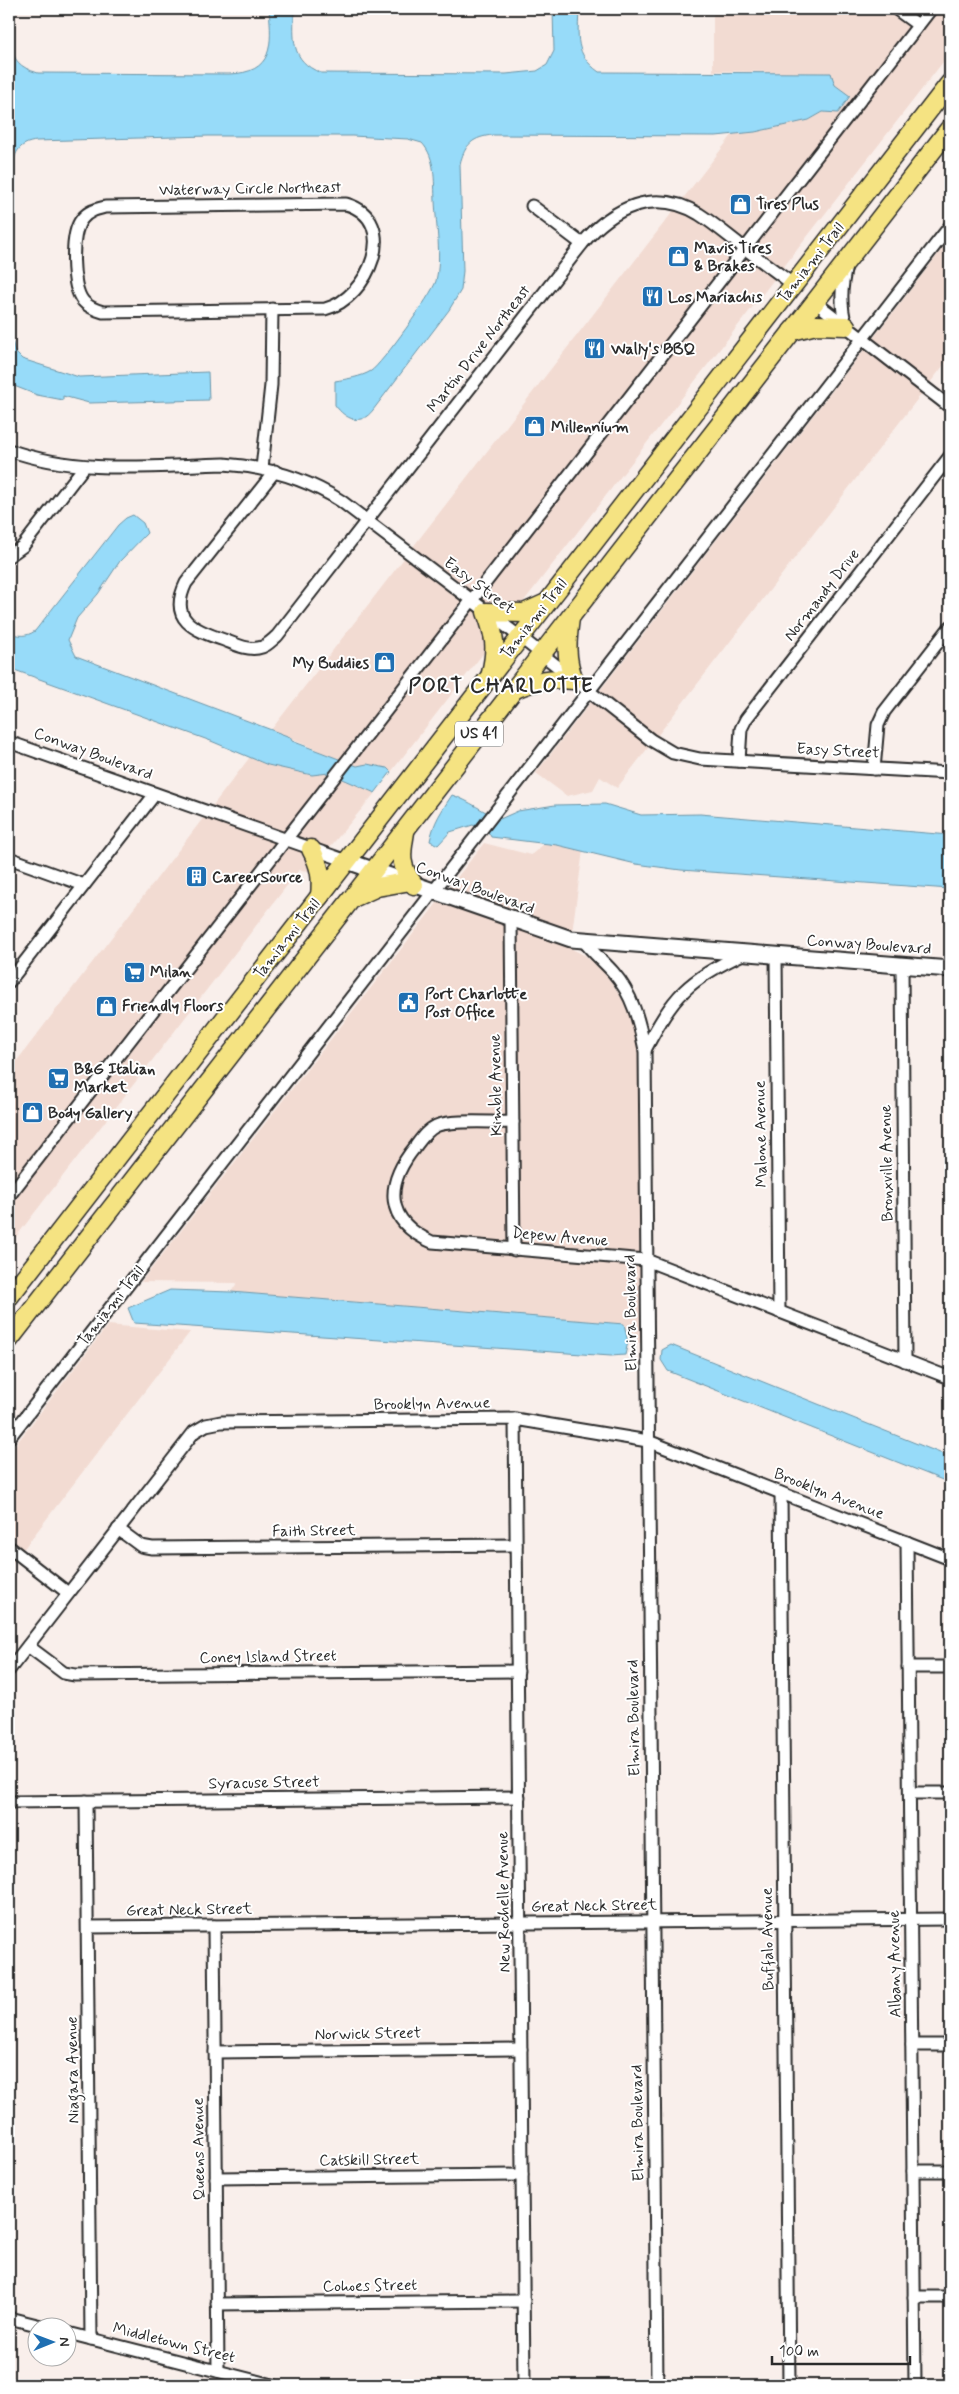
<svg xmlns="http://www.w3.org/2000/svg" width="959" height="2394" font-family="Mynerve,sans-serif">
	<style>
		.built { fill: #f2dbd2 }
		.water { fill: #97dbf9; stroke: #6c95a7 }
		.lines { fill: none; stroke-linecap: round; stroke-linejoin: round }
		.street-casing { stroke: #2b2b2b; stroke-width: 15 }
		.secondary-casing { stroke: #2b2b2b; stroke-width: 19 }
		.primary-casing { stroke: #2b2b2b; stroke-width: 21 }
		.street { stroke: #fff; stroke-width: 11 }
		.secondary { stroke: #fff; stroke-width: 15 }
		.primary { stroke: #f5e382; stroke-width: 18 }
		.labels { text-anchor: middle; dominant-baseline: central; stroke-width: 4; stroke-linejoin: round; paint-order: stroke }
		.shield { fill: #fff; stroke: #6b6b6b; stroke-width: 1 }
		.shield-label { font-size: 15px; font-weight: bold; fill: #2b2b2b }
		.street-label { font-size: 16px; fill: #2b2b2b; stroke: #fff }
		.poi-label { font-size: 16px; font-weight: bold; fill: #2b2b2b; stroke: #fff; text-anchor: start }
		.district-label { font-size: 21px; font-weight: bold; letter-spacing: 1px; fill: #2b2b2b; stroke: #fff }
	</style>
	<rect width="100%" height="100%" fill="#f9efeb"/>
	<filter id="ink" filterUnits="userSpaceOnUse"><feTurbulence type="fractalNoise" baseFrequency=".02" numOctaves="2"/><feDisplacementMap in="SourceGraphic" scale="10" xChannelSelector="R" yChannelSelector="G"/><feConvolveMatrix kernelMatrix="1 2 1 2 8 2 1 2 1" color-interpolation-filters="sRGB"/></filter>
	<g filter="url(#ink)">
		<!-- built -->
		<g class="built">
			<path d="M713 9H950V53L391 772 387 768 367 764 358 766 340 760 271 730 733 134 755 132 809 120 823 112 838 113 850 97 835 85 831 73 713 71Z"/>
			<path d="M950 239V357L617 788 600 777 593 790 567 796 536 773Z"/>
			<path d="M250 757 268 765 312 775 329 773 375 793 310 871 299 870 12 1242H9V1071Z"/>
			<path d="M484 843 531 855 545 843 583 850 570 948 586 956 606 974 626 1004 637 1035 640 1068 642 1343 628 1342 623 1324 231 1292 237 1283 141 1282Z"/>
			<path d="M108 1325 190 1332 9 1568V1453Z"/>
		</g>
		<!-- water -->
		<g class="water">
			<path d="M9 9C15 37 0 62 38 73L229 74C274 73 272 45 269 9H294C294 38 289 60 321 73L506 74 537 71 547 65 554 51 553 9H579C578 37 574 54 599 72L831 73 835 85 850 96 838 113 823 112 809 120 755 132 716 136 493 135C473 137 465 144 460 164L463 271 461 290 449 310 373 410C361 426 346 420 335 405V381C347 379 361 377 371 371 381 365 433 293 436 281 442 257 436 226 435 201 434 181 436 158 422 143L408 139 352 136H208L37 141C17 143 15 154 11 171L12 340 15 352 22 359 79 377 208 372 209 400 89 403 63 396V400L37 395 9 384Z"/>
			<path d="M133 515 143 523 147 533 120 561 98 594 77 618 68 640 76 656 290 737 292 741 357 766 367 764 387 768 391 772 375 793 329 773 312 775 268 765 211 741 9 668V633C20 636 26 637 35 631L118 525 126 518Z"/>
			<path d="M452 795C470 801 483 812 500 819L518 811 555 805 605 804 641 815 700 814 950 835V889L681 870 636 864 557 845 491 837 489 833 473 825 450 832 438 845 430 841C434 821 441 812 452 795Z"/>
			<path d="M170 1290 231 1292 624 1324 628 1342 625 1355 611 1356 134 1323 128 1308Z"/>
			<path d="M671 1345 950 1457V1483L668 1371 661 1360 662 1350Z"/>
		</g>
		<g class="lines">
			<defs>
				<g id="street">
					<path d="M896 9 918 25"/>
					<path d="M346 204C402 220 368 299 325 309L103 312C96 310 88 307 83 301 71 287 70 233 82 219 88 211 97 209 105 207Z"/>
					<path d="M532 206 582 244"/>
					<path d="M815 302 950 407"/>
					<path d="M846 326C840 304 841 288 846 266"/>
					<path d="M9 450C79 475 151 466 224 464 267 467 305 478 341 501L520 637 651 740 673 753 700 759 950 773"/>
					<path d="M262 468 271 385 272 309"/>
					<path d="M275 471 186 583C168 620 194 630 224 640 235 644 246 650 258 648 266 647 271 641 277 636L582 244C612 208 654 187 699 214 713 223 726 234 739 244 757 258 775 271 794 285"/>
					<path d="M9 556 23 546 84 467"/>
					<path d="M9 742 347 861"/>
					<path d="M739 761 741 729 746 719 950 456"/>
					<path d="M874 769 878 725 884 712 950 627"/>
					<path d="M9 858 84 885"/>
					<path d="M511 920 514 1250"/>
					<path d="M583 940C592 952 603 961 613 972 633 995 639 1021 645 1050L657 2385"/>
					<path d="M776 955 779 1312"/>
					<path d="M902 965 905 1361"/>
					<path d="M9 982 155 794"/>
					<path d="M645 1050C673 996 688 979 745 953"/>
					<path d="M513 1122C494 1123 452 1119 436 1126 427 1130 421 1139 415 1147 385 1184 384 1221 432 1242L646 1260 950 1378"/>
					<path d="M9 1196 931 9"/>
					<path d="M515 1419 524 2385"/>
					<path d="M9 1438 950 226"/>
					<path d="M781 1493 789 2385"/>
					<path d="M118 1529 141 1546 152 1548 516 1545"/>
					<path d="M907 1542 915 2385"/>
					<path d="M9 1547 68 1593"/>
					<path d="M28 1646 64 1673 75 1675 518 1671"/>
					<path d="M908 1667H950"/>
					<path d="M9 1670 194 1432 206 1425 221 1422 515 1419 648 1441 950 1559"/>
					<path d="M910 1793H950"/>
					<path d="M86 1801 91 2339"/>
					<path d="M9 1802 519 1797"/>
					<path d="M214 1926 218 2371"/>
					<path d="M88 1927 950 1919"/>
					<path d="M912 2045H950"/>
					<path d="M215 2052 521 2049"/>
					<path d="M913 2171H950"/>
					<path d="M216 2178 522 2175"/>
					<path d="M914 2297H950"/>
					<path d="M217 2304 524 2301"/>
					<path d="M9 2318 41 2326"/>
					<path d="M68 2333 272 2385"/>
				</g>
				<path id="secondary" d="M347 861 571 939 950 969"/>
				<g id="primary">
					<path d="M792 331 816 325 846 326"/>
					<path d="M491 673C497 648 495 636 486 612L524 613 544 604"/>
					<path d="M515 689C536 680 551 678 574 680 565 658 567 641 570 618"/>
					<path d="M405 832C401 855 399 865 414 885"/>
					<path d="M311 849C320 866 322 877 320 896"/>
					<path d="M355 897 377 887 405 882"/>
					<path d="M9 1297 950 83"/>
					<path d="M9 1340 950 128"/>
				</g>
			</defs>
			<!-- street casing -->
			<use href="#street" class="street-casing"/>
			<!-- secondary casing -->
			<use href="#secondary" class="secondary-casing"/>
			<!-- primary casing -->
			<use href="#primary" class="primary-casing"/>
			<!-- street -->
			<use href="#street" class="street"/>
			<!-- secondary -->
			<use href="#secondary" class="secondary"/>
			<!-- primary -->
			<use href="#primary" class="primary"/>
		</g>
	</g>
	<!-- icons -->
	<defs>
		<symbol id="shop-square" viewBox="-11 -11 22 22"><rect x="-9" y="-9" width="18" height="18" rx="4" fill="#1f6fb2" stroke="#fff"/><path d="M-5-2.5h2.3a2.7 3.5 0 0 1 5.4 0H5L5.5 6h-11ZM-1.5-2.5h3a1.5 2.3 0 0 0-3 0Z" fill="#fff"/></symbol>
		<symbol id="restaurant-square" viewBox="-11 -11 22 22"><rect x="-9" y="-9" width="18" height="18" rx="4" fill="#1f6fb2" stroke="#fff"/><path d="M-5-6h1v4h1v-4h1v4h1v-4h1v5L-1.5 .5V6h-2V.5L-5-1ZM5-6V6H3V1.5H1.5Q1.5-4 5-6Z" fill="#fff"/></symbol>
		<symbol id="building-square" viewBox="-11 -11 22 22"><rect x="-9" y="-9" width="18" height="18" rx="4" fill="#1f6fb2" stroke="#fff"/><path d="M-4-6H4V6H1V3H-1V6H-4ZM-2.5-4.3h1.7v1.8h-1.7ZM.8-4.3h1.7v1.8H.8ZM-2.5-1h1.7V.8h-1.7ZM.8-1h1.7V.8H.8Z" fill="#fff"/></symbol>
		<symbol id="supermarket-square" viewBox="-11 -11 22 22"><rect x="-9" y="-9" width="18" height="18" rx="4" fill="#1f6fb2" stroke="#fff"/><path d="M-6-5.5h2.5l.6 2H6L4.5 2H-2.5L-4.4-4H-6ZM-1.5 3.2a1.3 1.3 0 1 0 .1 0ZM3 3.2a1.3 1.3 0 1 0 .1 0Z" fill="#fff"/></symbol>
		<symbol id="civic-square" viewBox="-11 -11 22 22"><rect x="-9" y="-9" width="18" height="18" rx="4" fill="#1f6fb2" stroke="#fff"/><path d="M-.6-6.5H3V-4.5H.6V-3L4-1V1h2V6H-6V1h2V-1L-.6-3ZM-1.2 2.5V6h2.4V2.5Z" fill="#fff"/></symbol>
	</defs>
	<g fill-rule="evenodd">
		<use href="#shop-square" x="728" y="192" width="25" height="25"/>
		<use href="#shop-square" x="666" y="244" width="25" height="25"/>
		<use href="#restaurant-square" x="640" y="284" width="25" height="25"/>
		<use href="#restaurant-square" x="582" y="336" width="25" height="25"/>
		<use href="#shop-square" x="522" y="414" width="25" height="25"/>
		<use href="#shop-square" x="372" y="650" width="25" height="25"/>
		<use href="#building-square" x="184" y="864" width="25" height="25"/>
		<use href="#supermarket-square" x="122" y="960" width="25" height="25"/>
		<use href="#civic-square" x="396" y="990" width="25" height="25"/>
		<use href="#shop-square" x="94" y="994" width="25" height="25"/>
		<use href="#supermarket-square" x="46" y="1066" width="25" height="25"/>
		<use href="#shop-square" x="20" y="1100" width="25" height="25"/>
	</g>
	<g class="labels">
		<!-- shield labels -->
		<rect class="shield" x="455" y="721.5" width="48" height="25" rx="4"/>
		<g class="shield-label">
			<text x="479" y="734">US 41</text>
		</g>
		<!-- street labels -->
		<g class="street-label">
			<text transform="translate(250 189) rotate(-1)">Waterway Circle Northeast</text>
			<text transform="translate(811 263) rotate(-52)">Tamiami Trail</text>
			<text transform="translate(479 349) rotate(-52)">Martin Drive Northeast</text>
			<text transform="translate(479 586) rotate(37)">Easy Street</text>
			<text transform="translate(822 595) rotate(-52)">Normandy Drive</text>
			<text transform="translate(534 619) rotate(-52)">Tamiami Trail</text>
			<text transform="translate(838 751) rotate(3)">Easy Street</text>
			<text transform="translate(93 754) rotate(20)">Conway Boulevard</text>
			<text transform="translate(475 888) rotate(20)">Conway Boulevard</text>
			<text transform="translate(287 939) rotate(-52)">Tamiami Trail</text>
			<text transform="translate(869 945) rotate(4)">Conway Boulevard</text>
			<text transform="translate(496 1085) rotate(-91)">Kimble Avenue</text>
			<text transform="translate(761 1134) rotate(-91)">Malone Avenue</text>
			<text transform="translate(887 1163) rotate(-91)">Bronxville Avenue</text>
			<text transform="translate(560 1237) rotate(5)">Depew Avenue</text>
			<text transform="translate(111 1306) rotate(-52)">Tamiami Trail</text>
			<text transform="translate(631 1313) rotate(-91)">Elmira Boulevard</text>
			<text transform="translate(432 1404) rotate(-1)">Brooklyn Avenue</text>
			<text transform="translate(829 1494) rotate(21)">Brooklyn Avenue</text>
			<text transform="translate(314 1531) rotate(-1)">Faith Street</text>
			<text transform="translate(268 1657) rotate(-1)">Coney Island Street</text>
			<text transform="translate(634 1718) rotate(-91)">Elmira Boulevard</text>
			<text transform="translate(264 1783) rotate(-1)">Syracuse Street</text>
			<text transform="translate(504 1902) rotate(-91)">New Rochelle Avenue</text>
			<text transform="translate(594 1906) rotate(-1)">Great Neck Street</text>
			<text transform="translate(189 1910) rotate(-1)">Great Neck Street</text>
			<text transform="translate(768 1939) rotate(-91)">Buffalo Avenue</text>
			<text transform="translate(895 1964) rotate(-91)">Albany Avenue</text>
			<text transform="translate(368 2034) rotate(-1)">Norwick Street</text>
			<text transform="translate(73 2070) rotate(-91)">Niagara Avenue</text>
			<text transform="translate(638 2123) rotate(-91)">Elmira Boulevard</text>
			<text transform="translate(199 2149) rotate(-91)">Queens Avenue</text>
			<text transform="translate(369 2160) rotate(-1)">Catskill Street</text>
			<text transform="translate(370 2286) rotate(-1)">Cohoes Street</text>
			<text transform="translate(174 2343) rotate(14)">Middletown Street</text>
		</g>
		<!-- poi labels -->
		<g class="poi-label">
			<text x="756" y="204">Tires Plus</text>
			<text x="694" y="248">Mavis Tires<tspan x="694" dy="18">&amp; Brakes</tspan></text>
			<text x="668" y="297">Los Mariachis</text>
			<text x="611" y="349">Wally's BBQ</text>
			<text x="551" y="427">Millennium</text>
			<text x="369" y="663" text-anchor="end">My Buddies</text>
			<text x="212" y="877">CareerSource</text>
			<text x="150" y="972">Milan</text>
			<text x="425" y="994">Port Charlotte<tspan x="425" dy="18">Post Office</tspan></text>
			<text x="122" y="1006">Friendly Floors</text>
			<text x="74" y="1069">B&amp;G Italian<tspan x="74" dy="18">Market</tspan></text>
			<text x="48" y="1113">Body Gallery</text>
		</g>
		<!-- district labels -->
		<g class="district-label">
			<text x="501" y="686">PORT CHARLOTTE</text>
		</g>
	</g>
	<!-- margin -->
	<rect width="959" height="2394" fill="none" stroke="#fff" stroke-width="30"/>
	<rect x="15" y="15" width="929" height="2364" fill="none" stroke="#2b2b2b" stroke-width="2" filter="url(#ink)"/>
	<!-- north arrow -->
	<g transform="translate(52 2342) rotate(89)"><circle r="24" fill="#ffffff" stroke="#aaaaaa"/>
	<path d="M0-4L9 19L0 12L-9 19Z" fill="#1f6fb2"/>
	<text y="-8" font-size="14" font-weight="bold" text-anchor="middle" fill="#2b2b2b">N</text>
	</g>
	<!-- scale -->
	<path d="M772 2356v8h138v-8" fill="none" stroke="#2b2b2b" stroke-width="2.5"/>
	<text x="779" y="2356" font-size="15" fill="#2b2b2b" stroke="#ffffff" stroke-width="4" paint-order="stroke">100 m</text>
</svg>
